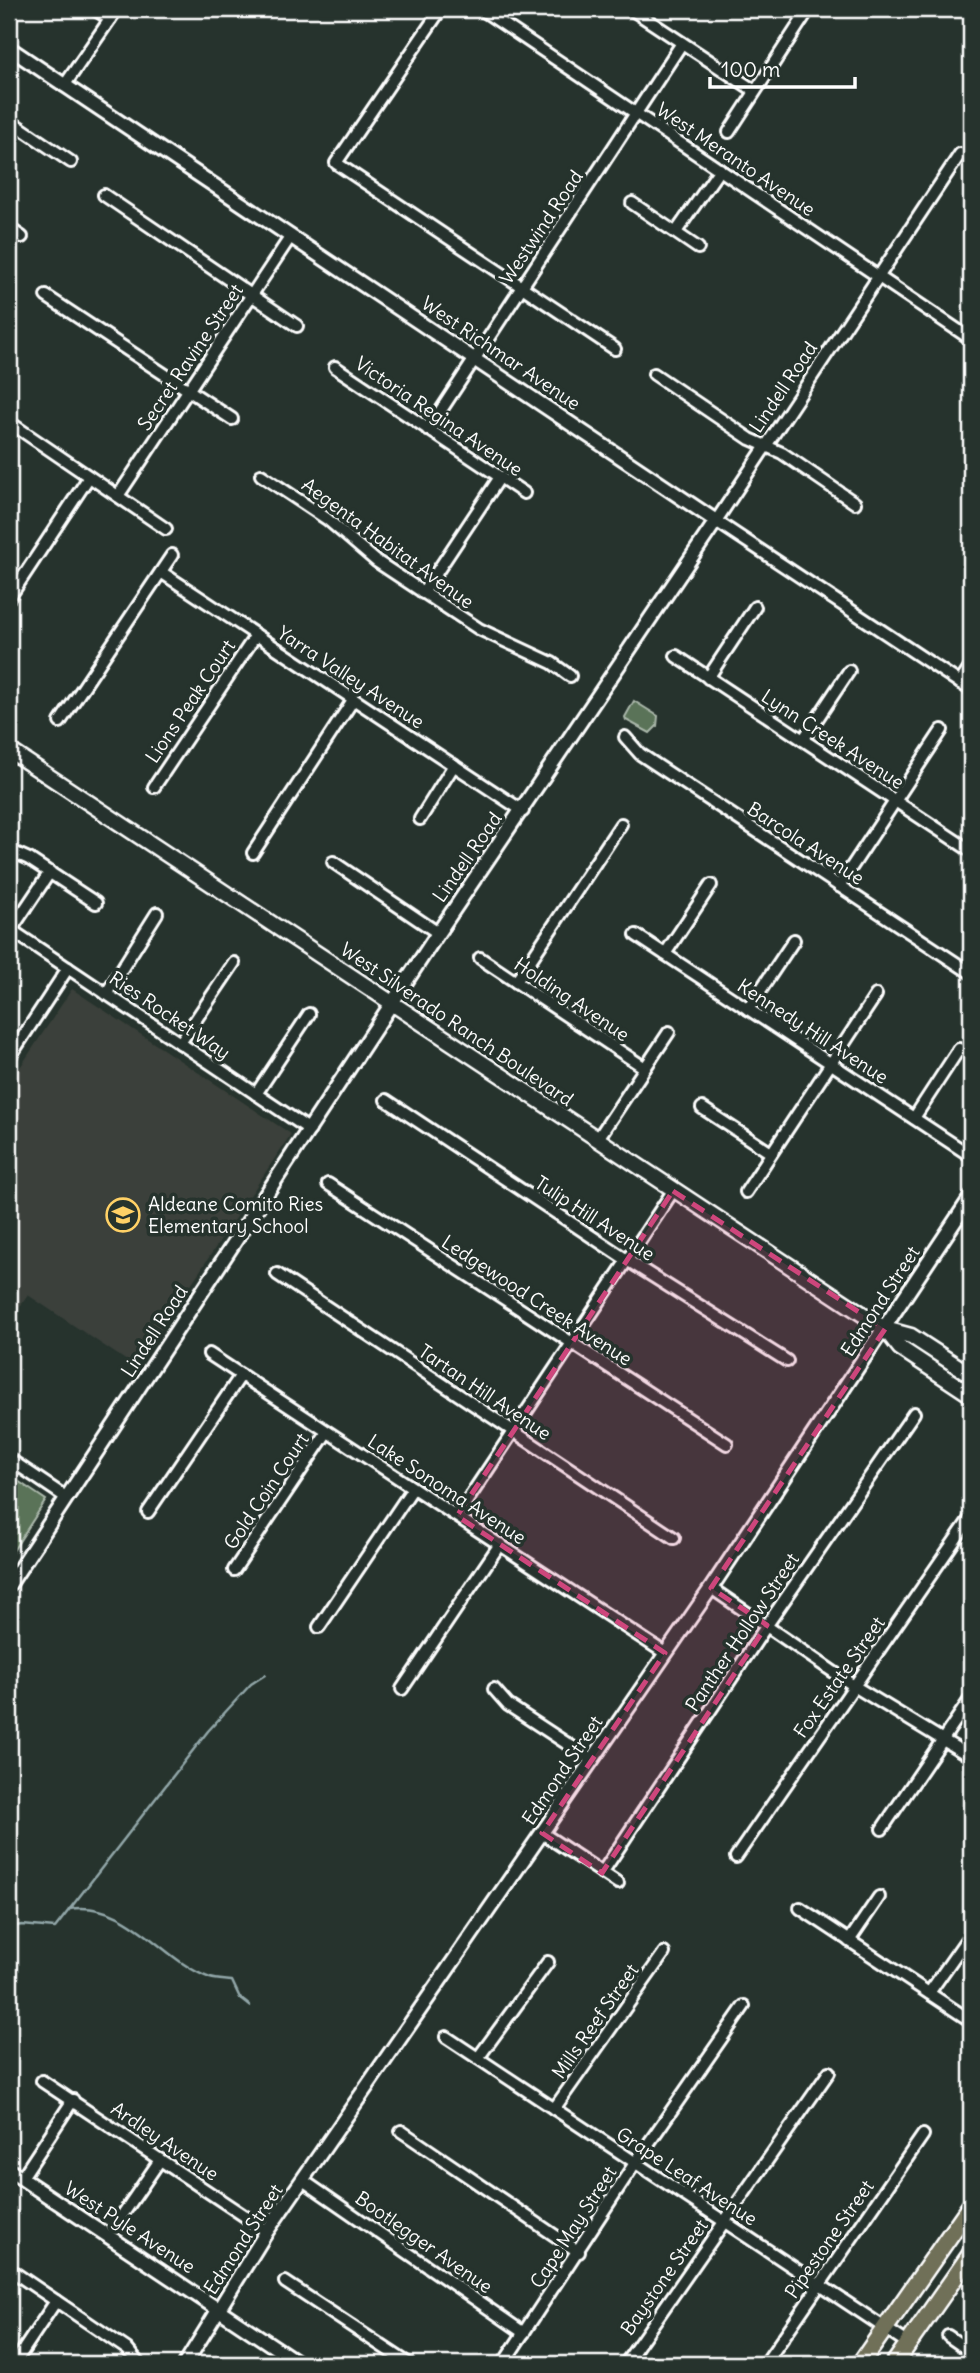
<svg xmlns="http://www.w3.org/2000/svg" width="980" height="2373" font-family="Delius,sans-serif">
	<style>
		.built { fill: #3b403a }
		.green { fill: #5a7359; stroke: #acb9ac; stroke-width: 2 }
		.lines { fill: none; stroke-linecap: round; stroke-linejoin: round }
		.stream { stroke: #92a7a9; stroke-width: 2.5 }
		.minor-casing { stroke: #fff; stroke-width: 16 }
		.tertiary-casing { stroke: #fff; stroke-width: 18 }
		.secondary-casing { stroke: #fff; stroke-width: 19 }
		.primary-casing { stroke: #fff; stroke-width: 21 }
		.minor { stroke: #26332d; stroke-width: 10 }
		.tertiary { stroke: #26332d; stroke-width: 12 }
		.secondary { stroke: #26332d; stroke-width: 14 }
		.primary { stroke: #706f59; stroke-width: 16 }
		.marked { fill: #ce467c; fill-opacity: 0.2; stroke: #ce467c; stroke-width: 5; stroke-dasharray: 14 9; stroke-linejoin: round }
		.labels { text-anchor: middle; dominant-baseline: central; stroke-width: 7; stroke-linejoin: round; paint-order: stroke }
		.street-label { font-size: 19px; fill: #fff; stroke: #26332d }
		.poi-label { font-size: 19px; fill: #fff; stroke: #26332d; text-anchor: start }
	</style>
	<rect width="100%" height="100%" fill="#26332d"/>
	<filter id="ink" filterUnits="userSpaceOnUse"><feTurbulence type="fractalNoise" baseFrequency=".0143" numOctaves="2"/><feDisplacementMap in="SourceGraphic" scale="14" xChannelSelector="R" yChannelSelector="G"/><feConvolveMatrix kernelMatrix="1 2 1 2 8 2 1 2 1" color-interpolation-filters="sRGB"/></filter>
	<g filter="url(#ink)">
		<!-- built -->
		<path class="built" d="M72 989 291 1134 136 1367 28 1295 9 1323V1084Z"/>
		<!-- green -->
		<g class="green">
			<path d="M634 701 658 716 657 726 650 733 626 720 625 717Z"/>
			<path d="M9 1475 46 1500 9 1557Z"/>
		</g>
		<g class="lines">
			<!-- stream -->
			<g class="stream">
				<path d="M69 1909C130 1900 159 1959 210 1978 217 1980 225 1980 232 1981L240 1998 250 2006"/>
				<path d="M9 1927 22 1925 55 1928 208 1731 251 1684 265 1675"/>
			</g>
			<defs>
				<g id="minor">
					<path d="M94 9 110 19"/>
					<path d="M441 9 336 163 615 349"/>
					<path d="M481 9 971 339"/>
					<path d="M631 9 755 91"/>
					<path d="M64 86 117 9"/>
					<path d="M9 120 71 162"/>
					<path d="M729 132 809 9"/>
					<path d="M960 154 716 521 971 690"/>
					<path d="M104 195 297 326"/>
					<path d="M632 203 698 248"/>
					<path d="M9 228 22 237"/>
					<path d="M676 232 720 169"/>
					<path d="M46 296 232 419"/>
					<path d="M335 367 524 493"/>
					<path d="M654 374 750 439 782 453 855 503"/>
					<path d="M9 422 166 529"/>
					<path d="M428 430 682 43"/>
					<path d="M261 475 327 519 376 561 479 629 552 663 570 676"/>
					<path d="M118 496 291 236"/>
					<path d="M161 572 523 811"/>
					<path d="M423 593 500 477"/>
					<path d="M9 598 89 477"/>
					<path d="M676 656 971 851"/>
					<path d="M708 678 755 607"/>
					<path d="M960 683 971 666"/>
					<path d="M60 722 172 555"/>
					<path d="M625 737 640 754 971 973"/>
					<path d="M803 740 849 671"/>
					<path d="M154 787 256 635"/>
					<path d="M420 819 454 765"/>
					<path d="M9 850 29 859 96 903"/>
					<path d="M253 853 353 700"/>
					<path d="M333 862 438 933"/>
					<path d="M839 886 942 730"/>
					<path d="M11 930 310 1130"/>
					<path d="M9 933 50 872"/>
					<path d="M636 935 971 1156"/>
					<path d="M665 954 711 885"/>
					<path d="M480 958 645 1068"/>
					<path d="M516 982 621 824"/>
					<path d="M106 994 157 913"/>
					<path d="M748 1009 794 940"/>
					<path d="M180 1043 234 963"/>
					<path d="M9 1058 68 968"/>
					<path d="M256 1094 309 1014"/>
					<path d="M386 1100 627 1260 787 1361"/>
					<path d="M702 1108 771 1153"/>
					<path d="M914 1118 959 1049"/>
					<path d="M597 1140 669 1032"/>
					<path d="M328 1184 727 1444"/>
					<path d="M746 1192 876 995"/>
					<path d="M277 1274 674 1538"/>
					<path d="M209 1354 665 1653"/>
					<path d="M9 1459 67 1498"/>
					<path d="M148 1512 241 1375"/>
					<path d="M457 1516 673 1191"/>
					<path d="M234 1570 327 1432"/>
					<path d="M711 1588 854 1686 971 1757"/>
					<path d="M319 1627 413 1488"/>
					<path d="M402 1689 500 1544"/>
					<path d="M494 1689 508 1705 592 1760"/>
					<path d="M882 1829 971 1698"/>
					<path d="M542 1833 618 1883"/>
					<path d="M736 1857 971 1517"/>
					<path d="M602 1873 767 1625 914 1413"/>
					<path d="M800 1908 971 2021"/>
					<path d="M849 1941 879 1897"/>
					<path d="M929 1993 971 1933"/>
					<path d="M446 2037 909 2344"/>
					<path d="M478 2058 548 1962"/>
					<path d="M42 2081 267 2231"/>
					<path d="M554 2109 664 1953"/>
					<path d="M401 2131 579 2252"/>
					<path d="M21 2179 73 2100"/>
					<path d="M304 2181 524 2333"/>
					<path d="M121 2217 160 2160"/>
					<path d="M9 2269 127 2349 139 2364"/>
					<path d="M285 2282 409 2364"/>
					<path d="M948 2336 971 2352"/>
					<path d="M14 2364 56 2301"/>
					<path d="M503 2364 635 2163 744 2006"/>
					<path d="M625 2364 829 2072"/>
					<path d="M765 2364 923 2135"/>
				</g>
				<g id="tertiary">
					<path d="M9 48 716 521 438 933 9 1585"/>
					<path d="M9 2170 300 2364"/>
					<path d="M185 2364 267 2231 711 1588 971 1197"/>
				</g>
				<g id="secondary">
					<path d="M9 750 885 1329 911 1336 971 1375"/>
					<path d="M885 1329 900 1348 971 1395"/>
				</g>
				<g id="primary">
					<path d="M860 2364 971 2205"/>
					<path d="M894 2364 971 2254"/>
				</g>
			</defs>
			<!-- minor casing -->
			<use href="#minor" class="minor-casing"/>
			<!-- tertiary casing -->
			<use href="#tertiary" class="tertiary-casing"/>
			<!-- secondary casing -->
			<use href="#secondary" class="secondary-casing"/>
			<!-- primary casing -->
			<use href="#primary" class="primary-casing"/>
			<!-- minor -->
			<use href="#minor" class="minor"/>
			<!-- tertiary -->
			<use href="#tertiary" class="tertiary"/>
			<!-- secondary -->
			<use href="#secondary" class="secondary"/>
			<!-- primary -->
			<use href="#primary" class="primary"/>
		</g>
	</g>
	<!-- marked area -->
	<path class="marked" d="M673 1191 885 1329 711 1588 767 1625 602 1873 542 1833 665 1653 457 1516Z"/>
	<!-- icons -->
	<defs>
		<symbol id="school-ring" viewBox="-11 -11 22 22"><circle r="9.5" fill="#26332d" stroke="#ffd166" stroke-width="1.5"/><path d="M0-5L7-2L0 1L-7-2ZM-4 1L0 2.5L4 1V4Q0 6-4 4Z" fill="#ffd166"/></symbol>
	</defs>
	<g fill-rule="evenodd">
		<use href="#school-ring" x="104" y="1196" width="38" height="38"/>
	</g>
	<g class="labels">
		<!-- street labels -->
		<g class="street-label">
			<text transform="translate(736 159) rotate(34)">West Meranto Avenue</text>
			<text transform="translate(541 227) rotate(-56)">Westwind Road</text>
			<text transform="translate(501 353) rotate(34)">West Richmar Avenue</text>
			<text transform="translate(190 357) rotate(-56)">Secret Ravine Street</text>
			<text transform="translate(783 387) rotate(-56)">Lindell Road</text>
			<text transform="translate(439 416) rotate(34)">Victoria Regina Avenue</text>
			<text transform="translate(388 543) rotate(36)">Aegenta Habitat Avenue</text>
			<text transform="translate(351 677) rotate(33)">Yarra Valley Avenue</text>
			<text transform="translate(190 701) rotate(-56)">Lions Peak Court</text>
			<text transform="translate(833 739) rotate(33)">Lynn Creek Avenue</text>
			<text transform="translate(806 843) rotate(33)">Barcola Avenue</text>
			<text transform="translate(467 857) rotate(-55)">Lindell Road</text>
			<text transform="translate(572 999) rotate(34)">Holding Avenue</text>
			<text transform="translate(170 1015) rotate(34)">Ries Rocket Way</text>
			<text transform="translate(457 1024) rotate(34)">West Silverado Ranch Boulevard</text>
			<text transform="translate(813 1031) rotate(33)">Kennedy Hill Avenue</text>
			<text transform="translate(595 1218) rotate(33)">Tulip Hill Avenue</text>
			<text transform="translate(537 1300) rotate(33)">Ledgewood Creek Avenue</text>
			<text transform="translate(880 1301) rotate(-57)">Edmond Street</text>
			<text transform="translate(154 1331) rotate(-57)">Lindell Road</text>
			<text transform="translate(485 1392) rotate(34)">Tartan Hill Avenue</text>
			<text transform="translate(447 1489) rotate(33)">Lake Sonoma Avenue</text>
			<text transform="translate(266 1491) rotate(-56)">Gold Coin Court</text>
			<text transform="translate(742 1632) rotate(-56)">Panther Hollow Street</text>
			<text transform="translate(839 1677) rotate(-55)">Fox Estate Street</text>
			<text transform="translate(562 1770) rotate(-56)">Edmond Street</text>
			<text transform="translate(595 2021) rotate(-55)">Mills Reef Street</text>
			<text transform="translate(165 2141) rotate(34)">Ardley Avenue</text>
			<text transform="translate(687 2176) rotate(33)">Grape Leaf Avenue</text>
			<text transform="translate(130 2227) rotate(33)">West Pyle Avenue</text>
			<text transform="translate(573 2227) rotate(-57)">Cape May Street</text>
			<text transform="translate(243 2239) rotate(-57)">Edmond Street</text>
			<text transform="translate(829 2239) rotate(-55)">Pipestone Street</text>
			<text transform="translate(424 2242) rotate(35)">Bootlegger Avenue</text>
			<text transform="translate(664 2277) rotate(-55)">Baystone Street</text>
		</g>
		<!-- poi labels -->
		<g class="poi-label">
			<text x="148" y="1204">Aldeane Comito Ries<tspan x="148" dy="22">Elementary School</tspan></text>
		</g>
	</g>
	<!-- margin -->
	<rect width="980" height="2373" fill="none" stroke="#26332d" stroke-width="35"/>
	<rect x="18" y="18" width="945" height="2338" fill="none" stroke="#fff" stroke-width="2.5" filter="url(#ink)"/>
	<!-- scale -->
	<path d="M710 77v10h145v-10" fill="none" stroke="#ffffff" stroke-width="3.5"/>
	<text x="721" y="77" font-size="21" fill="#ffffff" stroke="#26332d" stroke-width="5" paint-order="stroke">100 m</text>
</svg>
